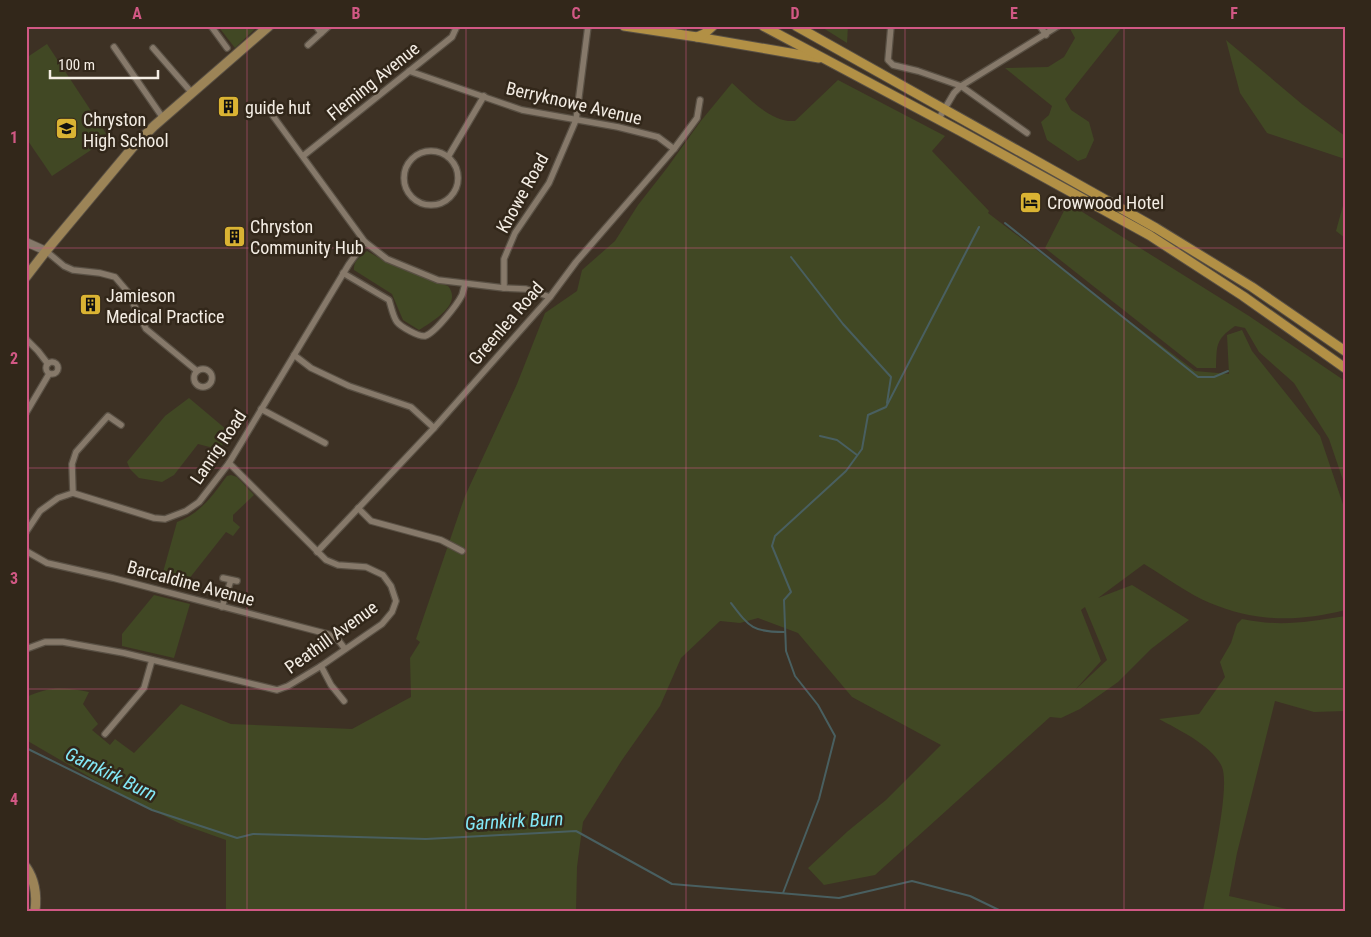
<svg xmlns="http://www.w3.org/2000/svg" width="1371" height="937" font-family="'Roboto Condensed',sans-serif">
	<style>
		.green { fill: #414824; fill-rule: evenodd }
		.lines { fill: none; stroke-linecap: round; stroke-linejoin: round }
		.stream { stroke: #495f60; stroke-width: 2 }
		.minor-casing { stroke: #595044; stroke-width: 8 }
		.tertiary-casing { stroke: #595044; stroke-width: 10 }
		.secondary-casing { stroke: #595044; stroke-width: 11 }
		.primary-casing { stroke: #595044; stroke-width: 11 }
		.minor { stroke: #86796a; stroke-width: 5.5 }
		.tertiary { stroke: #86796a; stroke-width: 8 }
		.secondary { stroke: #9c8457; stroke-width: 9 }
		.primary { stroke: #b29045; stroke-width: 9 }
		.grid { fill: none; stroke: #d15884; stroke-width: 1; stroke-opacity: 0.55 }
		.labels { text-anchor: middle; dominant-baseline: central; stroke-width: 5; stroke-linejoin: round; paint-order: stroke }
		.street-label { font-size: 18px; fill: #f4ede4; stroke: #32271a }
		.poi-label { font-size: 18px; fill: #f4ede4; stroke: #32271a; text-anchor: start }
		.water-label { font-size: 19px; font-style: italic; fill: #83e8f7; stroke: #32271a }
		.neatline { fill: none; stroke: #d15884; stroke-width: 2 }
		.grid-label { font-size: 16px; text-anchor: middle; font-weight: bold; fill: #d15884 }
	</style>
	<rect width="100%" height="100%" fill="#3d3124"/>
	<!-- green -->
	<g class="green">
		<path d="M218 26H258L235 48Z"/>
		<path d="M820 26H848L847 43Z"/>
		<path d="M1070 26H1123L1065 99 1071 110 1089 122 1094 140 1086 158 1078 161 1047 140 1041 122 1049 115 1052 106 1005 68 1048 67 1064 57 1075 38 1069 27Z"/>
		<path d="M1226 40 1303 105 1345 136V159L1267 133 1240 93Z"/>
		<path d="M47 44 109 138 52 176 26 138V58Z"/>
		<path d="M838 80 945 136 932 151 989 211 988 213 1195 371 1229 374 1227 335 1242 330 1252 351 1320 436 1345 510V610C1298 622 1255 622 1210 603 1190 595 1164 576 1144 564L1098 598 1132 585 1189 620 1151 649 1118 682 1080 709 1061 718 1050 717 875 875 824 885 808 868 848 831 886 800 941 745 852 697 798 633 758 618 740 623 720 621 681 658 660 706 622 760 583 822 577 867 576 911H226V840L181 824 105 786 26 740V697C50 686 64 687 89 692L83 704 98 724 92 730 110 745 115 739 134 753 181 704 231 724 352 729 411 697 410 658 420 642 416 639 465 496 517 384 545 313 577 291 582 270 615 241 638 205 667 168 700 122 732 83C749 98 771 123 795 121ZM1085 607 1107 660 1075 690 1101 661 1081 610Z"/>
		<path d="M1345 198V238L1336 231Z"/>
		<path d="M1068 203 1249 316 1345 381V486L1329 439 1294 383 1259 352 1245 328 1235 326C1215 340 1217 345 1216 368H1197L1045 248Z"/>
		<path d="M367 251 388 263 448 286C463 304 433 321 419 330L403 320 392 294 354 270C353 261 361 256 367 251Z"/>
		<path d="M189 398 227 430 221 450 198 444 174 475 162 482 139 478 130 469 127 462 165 416Z"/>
		<path d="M231 475 237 477 254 495 233 515V521L240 527 233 536 226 532 181 589 160 583 177 522C200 514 213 495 227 476Z"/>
		<path d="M154 595 190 604 174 658 122 646V634Z"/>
		<path d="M1345 616V711L1314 712 1275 701 1237 853 1229 896 1296 911H1203C1208 883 1231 789 1222 767 1213 746 1179 730 1159 719L1199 714 1225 677 1220 662 1231 643 1237 624 1242 619C1281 627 1306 622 1345 616Z"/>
	</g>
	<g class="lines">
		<!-- stream -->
		<g class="stream">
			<path d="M1005 223 1198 377H1214L1228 371"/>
			<path d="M791 257 843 324 891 377 887 403"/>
			<path d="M820 436 837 440 857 455"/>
			<path d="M731 603C750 628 753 632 784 632"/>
			<path d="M26 748 152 810 237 838 253 834 426 839 576 831 672 884 839 898 912 881 970 896 1001 911"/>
			<path d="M783 893 819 799 835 736 818 705 795 676 786 651 784 600 791 592 772 546 775 536 846 471 862 449 868 415 886 407 979 227"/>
		</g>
		<defs>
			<g id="minor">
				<path d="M211 26 227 48"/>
				<path d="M316 26 321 33"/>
				<path d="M891 26 888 60 893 65 918 71 961 86 1027 133"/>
				<path d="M1040 26 1046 35"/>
				<path d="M308 45 329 26"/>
				<path d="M114 47 163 118"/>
				<path d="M153 48 192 93"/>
				<path d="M409 71 522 110 618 127 658 137 674 149"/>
				<path d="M273 116 365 242 387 259 438 280 504 288 526 289 550 297"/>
				<path d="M938 120 954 93 961 86 1058 26"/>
				<circle cx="431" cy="178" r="27"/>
				<path d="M303 156 452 37 457 26"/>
				<path d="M448 157 484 96"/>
				<path d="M46 251 64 266 73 270 100 273 115 277 127 291 146 329 197 371"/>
				<path d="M343 273 389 300C391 306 393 317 397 322 401 327 419 337 425 336 435 333 457 305 462 295 463 292 464 287 465 284"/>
				<path d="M504 288V259L515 233 549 183 576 120 588 26"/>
				<path d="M26 339 38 351 48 364"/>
				<path d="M294 355 311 368 349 386 411 407 434 428"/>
				<circle cx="52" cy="368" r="6"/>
				<circle cx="203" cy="378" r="9"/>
				<path d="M261 409 325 443"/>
				<path d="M26 413 49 374"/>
				<path d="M73 493 72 464 76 452 108 416 121 425"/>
				<path d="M358 508 371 521 441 540 462 551"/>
				<path d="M26 532 40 511 58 498 73 493 154 518 165 519 186 511 199 502 229 463 349 264 365 242"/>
				<path d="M26 551 47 563 113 578 328 634 339 641 345 649"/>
				<path d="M317 552 434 428 550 297 576 262 674 149 697 118 700 100"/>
				<path d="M223 578 237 581"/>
				<path d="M222 607 231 580"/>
				<path d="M26 649 45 642H63L124 653 277 690 288 686 321 666 382 624 392 612 396 601 391 586 383 575 366 567 338 565 326 560 229 463"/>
				<path d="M321 666 331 685 344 701"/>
				<path d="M105 734 144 688 152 660"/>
			</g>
			<path id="tertiary" d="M26 242 46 251"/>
			<g id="secondary">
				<path d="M26 277 46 251 133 147 154 126 269 26"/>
				<path d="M26 867C35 880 37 895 35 911"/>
			</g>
			<g id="primary">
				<path d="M624 26 697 37 819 58"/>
				<path d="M763 26 960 131 1149 235 1243 296 1345 368"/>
				<path d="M796 26 1156 228 1252 287 1345 351"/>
				<path d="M697 37 704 34 713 26"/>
			</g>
		</defs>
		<!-- minor casing -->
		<use href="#minor" class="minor-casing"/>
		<!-- tertiary casing -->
		<use href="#tertiary" class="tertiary-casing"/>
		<!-- secondary casing -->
		<use href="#secondary" class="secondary-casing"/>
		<!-- primary casing -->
		<use href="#primary" class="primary-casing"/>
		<!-- minor -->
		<use href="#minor" class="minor"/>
		<!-- tertiary -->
		<use href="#tertiary" class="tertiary"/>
		<!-- secondary -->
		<use href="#secondary" class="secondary"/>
		<!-- primary -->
		<use href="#primary" class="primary"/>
	</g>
	<!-- grid -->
	<path class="grid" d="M247 26V911M466 26V911M686 26V911M905 26V911M1124 26V911M26 248H1345M26 468H1345M26 689H1345"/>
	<!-- icons -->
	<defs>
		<symbol id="building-square" viewBox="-11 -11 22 22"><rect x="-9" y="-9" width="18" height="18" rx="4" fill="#dab333" stroke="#32271a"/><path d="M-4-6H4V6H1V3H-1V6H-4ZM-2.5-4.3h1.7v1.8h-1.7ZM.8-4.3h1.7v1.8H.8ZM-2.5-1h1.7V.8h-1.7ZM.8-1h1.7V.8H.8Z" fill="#111"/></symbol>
		<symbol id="school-square" viewBox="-11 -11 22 22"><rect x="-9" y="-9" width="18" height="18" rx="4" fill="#dab333" stroke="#32271a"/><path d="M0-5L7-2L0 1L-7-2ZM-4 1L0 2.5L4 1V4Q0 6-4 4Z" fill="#111"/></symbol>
		<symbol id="hotel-square" viewBox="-11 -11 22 22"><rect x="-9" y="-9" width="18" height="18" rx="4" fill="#dab333" stroke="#32271a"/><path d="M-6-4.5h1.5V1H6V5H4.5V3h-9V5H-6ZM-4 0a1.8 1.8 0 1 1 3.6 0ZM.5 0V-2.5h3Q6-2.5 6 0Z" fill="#111"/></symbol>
	</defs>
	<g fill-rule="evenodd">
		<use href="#building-square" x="216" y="94" width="25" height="25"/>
		<use href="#school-square" x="54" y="116" width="25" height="25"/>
		<use href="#hotel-square" x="1018" y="190" width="25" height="25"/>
		<use href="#building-square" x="222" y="224" width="25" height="25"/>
		<use href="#building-square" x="78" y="292" width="25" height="25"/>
	</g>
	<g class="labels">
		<!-- street labels -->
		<g class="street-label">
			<text transform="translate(373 81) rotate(-39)">Fleming Avenue</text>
			<text transform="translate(574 103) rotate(13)">Berryknowe Avenue</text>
			<text transform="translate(522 193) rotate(-61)">Knowe Road</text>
			<text transform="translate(506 323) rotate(-49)">Greenlea Road</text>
			<text transform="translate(218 447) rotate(-56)">Lanrig Road</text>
			<text transform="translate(191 583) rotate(15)">Barcaldine Avenue</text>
			<text transform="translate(331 637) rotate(-36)">Peathill Avenue</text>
		</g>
		<!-- poi labels -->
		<g class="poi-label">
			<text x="245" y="107">guide hut</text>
			<text x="83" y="119">Chryston<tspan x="83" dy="21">High School</tspan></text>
			<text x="1047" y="202">Crowwood Hotel</text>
			<text x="250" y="226">Chryston<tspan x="250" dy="21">Community Hub</tspan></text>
			<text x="106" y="295">Jamieson<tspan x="106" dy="21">Medical Practice</tspan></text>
		</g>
		<!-- water labels -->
		<g class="water-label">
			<text transform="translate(111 774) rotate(26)">Garnkirk Burn</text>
			<text transform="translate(514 821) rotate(-3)">Garnkirk Burn</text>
		</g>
	</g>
	<!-- border -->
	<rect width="1371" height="937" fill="none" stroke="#32271a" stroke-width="55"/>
	<!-- scale -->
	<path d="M50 70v8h108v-8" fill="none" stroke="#f4ede4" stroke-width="2.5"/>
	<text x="58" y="70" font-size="15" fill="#f4ede4" stroke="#32271a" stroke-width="4" paint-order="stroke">100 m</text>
	<rect x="28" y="28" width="1316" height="882" class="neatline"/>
	<g class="grid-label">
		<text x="137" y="19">A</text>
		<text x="356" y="19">B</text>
		<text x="576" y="19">C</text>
		<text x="795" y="19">D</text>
		<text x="1014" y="19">E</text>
		<text x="1234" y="19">F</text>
		<text x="14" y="143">1</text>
		<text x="14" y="364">2</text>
		<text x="14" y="584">3</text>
		<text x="14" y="805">4</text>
	</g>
</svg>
